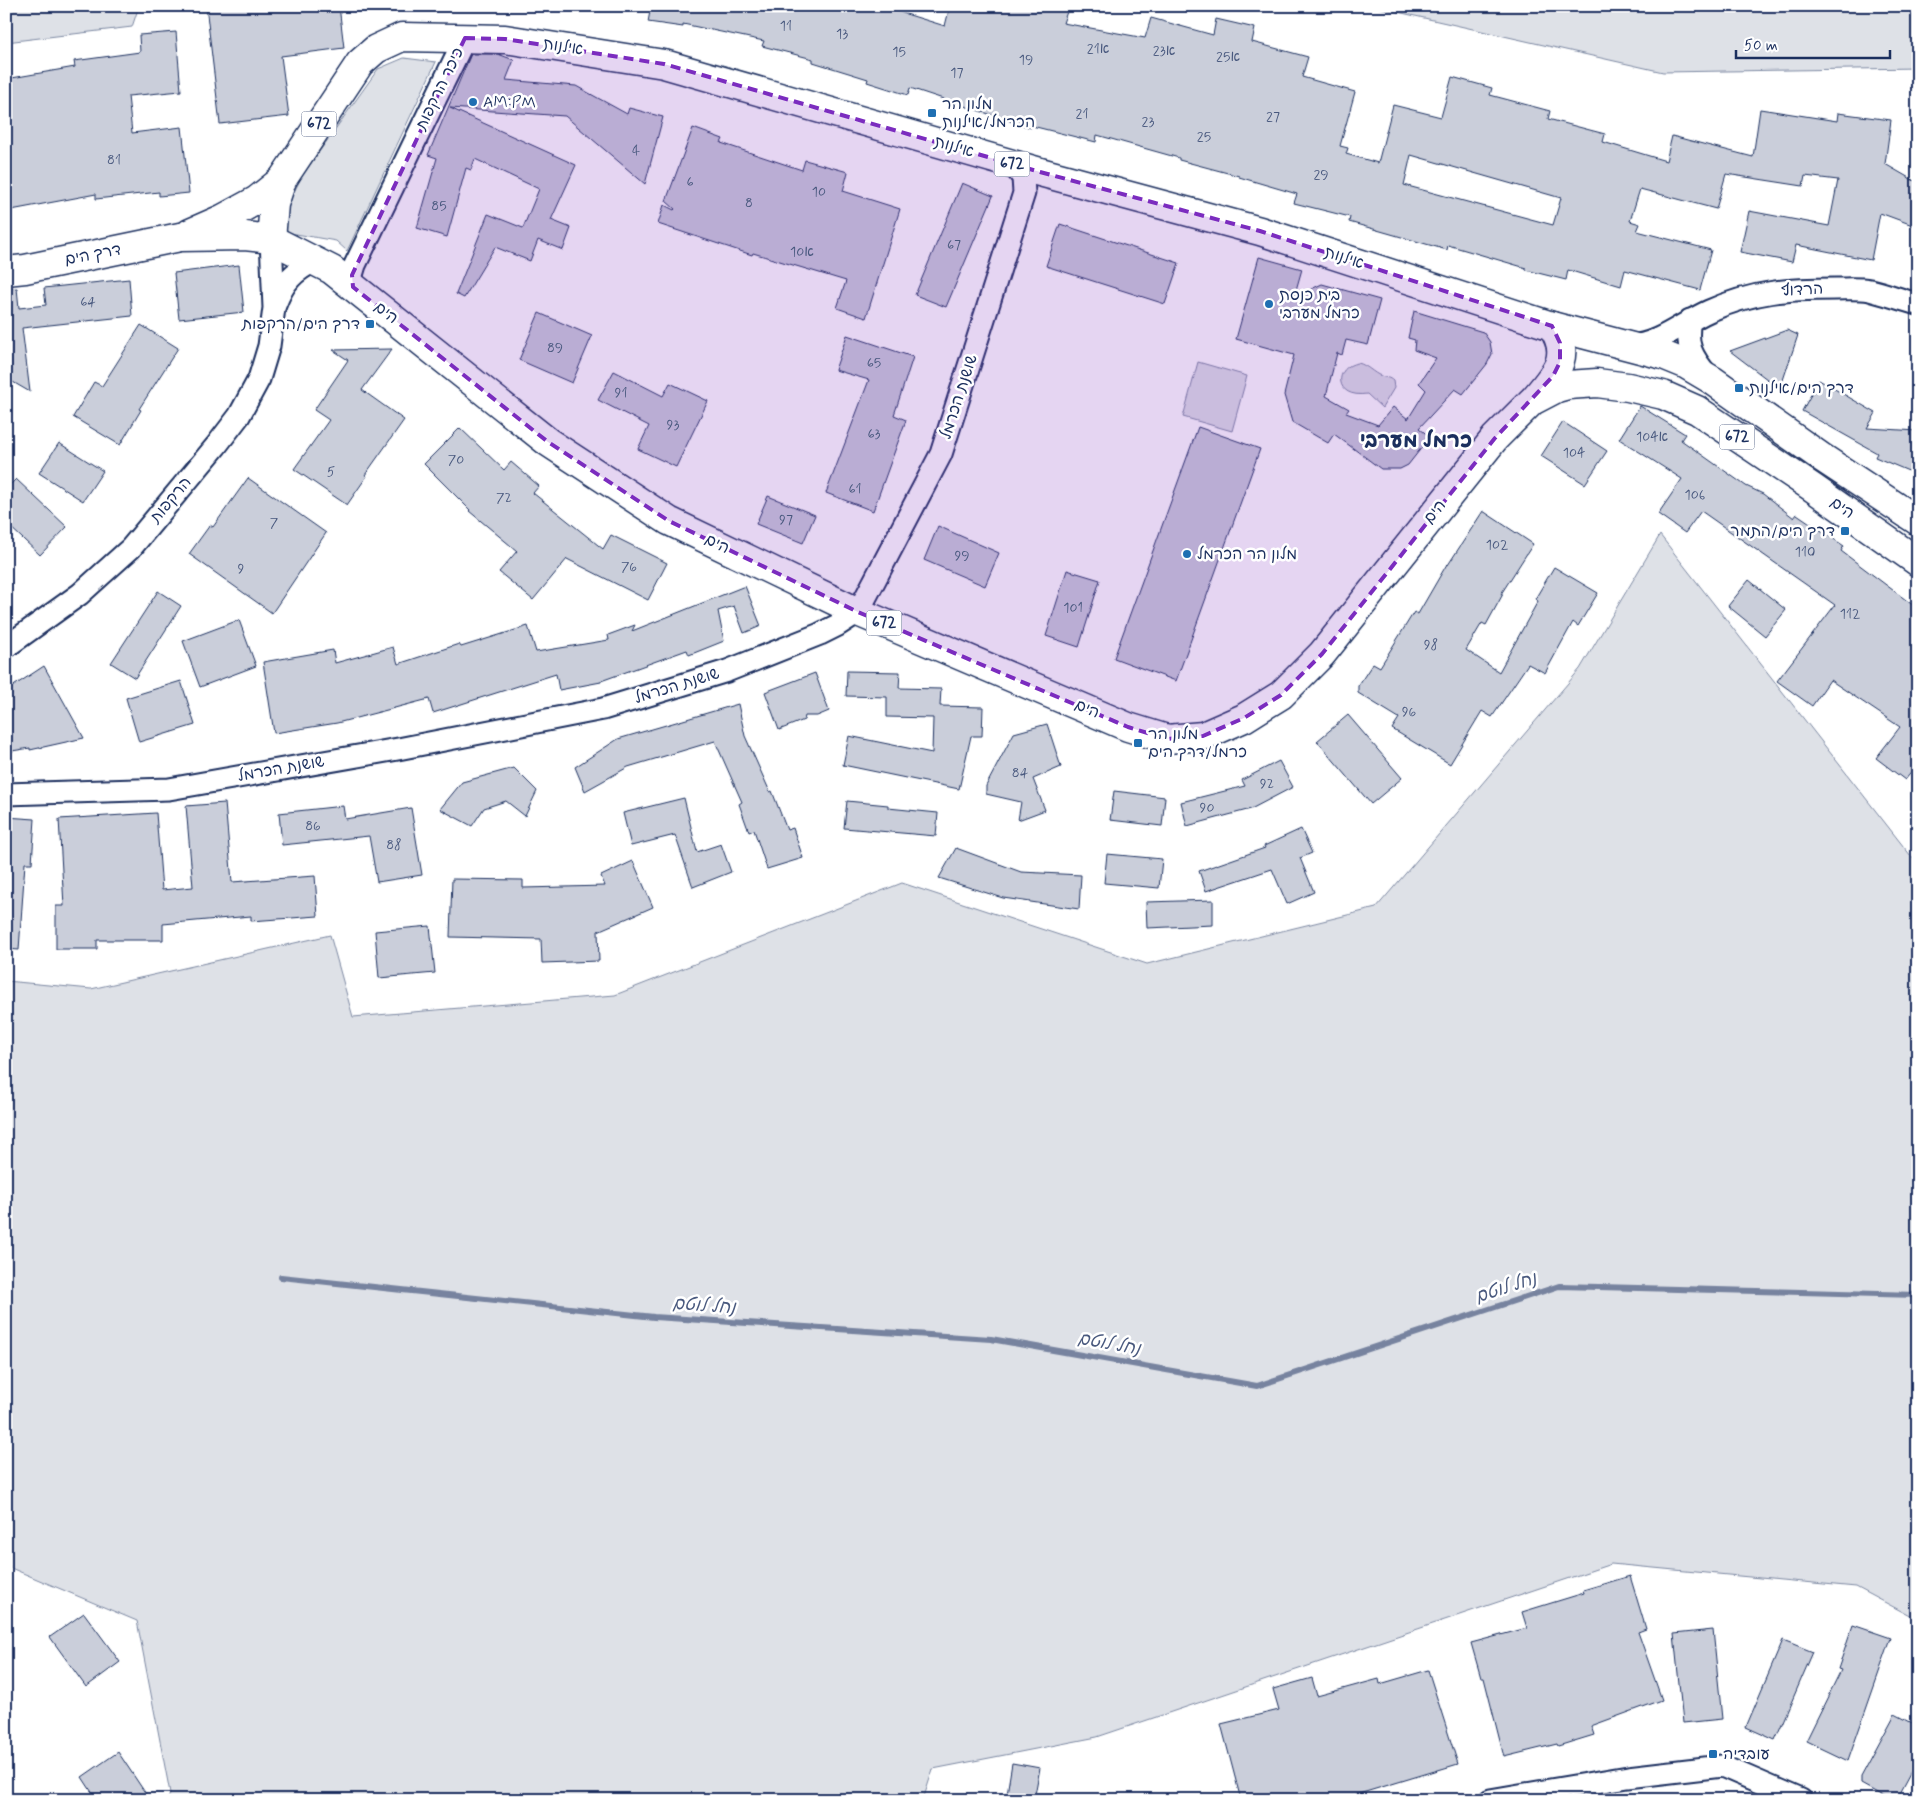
<svg xmlns="http://www.w3.org/2000/svg" width="1924" height="1806" font-family="Mynerve,'Playpen Sans Hebrew',sans-serif">
	<style>
		.green { fill: #dee1e7; stroke: #7c88a2 }
		.lines { fill: none; stroke-linecap: round; stroke-linejoin: round }
		.stream { stroke: #77839f; stroke-width: 6 }
		.building { fill: #caceda; stroke: #1b2f5e; fill-rule: evenodd }
		.street-casing { stroke: #1b2f5e; stroke-width: 25 }
		.primary-casing { stroke: #1b2f5e; stroke-width: 31 }
		.street { stroke: #fff; stroke-width: 21 }
		.primary { stroke: #fff; stroke-width: 28 }
		.marked { fill: #7b2cbf; fill-opacity: 0.2; stroke: #7b2cbf; stroke-width: 4; stroke-dasharray: 10 6; stroke-linejoin: round }
		.poi-dot { fill: #1f6fb2; stroke: #fff; stroke-width: 2 }
		.labels { text-anchor: middle; dominant-baseline: central; stroke-width: 5; stroke-linejoin: round; paint-order: stroke }
		.number-label { font-size: 14px; fill: #47577d }
		.shield { fill: #fff; stroke: #5f6d8e; stroke-width: 1 }
		.shield-label { font-size: 15px; font-weight: bold; fill: #1b2f5e }
		.street-label { font-size: 16px; fill: #1b2f5e; stroke: #fff }
		.poi-label { font-size: 16px; fill: #1b2f5e; stroke: #fff; text-anchor: start }
		.water-label { font-size: 18px; font-style: italic; fill: #49597e; stroke: #fff }
		.district-label { font-size: 21px; font-weight: bold; fill: #1b2f5e; stroke: #fff }
	</style>
	<rect width="100%" height="100%" fill="#fff"/>
	<filter id="ink" filterUnits="userSpaceOnUse"><feTurbulence type="fractalNoise" baseFrequency=".02" numOctaves="2"/><feDisplacementMap in="SourceGraphic" scale="10" xChannelSelector="R" yChannelSelector="G"/><feConvolveMatrix kernelMatrix="1 2 1 2 8 2 1 2 1" color-interpolation-filters="sRGB"/></filter>
	<g filter="url(#ink)">
		<!-- green -->
		<g class="green">
			<path d="M6 6H139L132 27 6 42Z"/>
			<path d="M1371 6H1918V68L1663 72Z"/>
			<path d="M404 58 436 62 347 251 336 241 285 232 288 204 302 176 378 69Z"/>
			<path d="M1198 362 1247 376 1232 431 1183 417Z"/>
			<path d="M1358 363C1367 365 1373 373 1381 376 1386 378 1389 377 1393 381L1394 388 1382 408 1367 394C1333 399 1334 366 1358 363Z"/>
			<path d="M1660 535 1918 865V1620L1856 1587 1611 1564 1097 1737 933 1769 923 1800H168L170 1793 137 1621 6 1566V981L91 989 330 935 353 1017 615 995 902 883 1147 964 1376 908 1580 669Z"/>
		</g>
		<g class="lines">
			<!-- stream -->
			<path class="stream" d="M281 1277 654 1317 991 1339 1257 1386 1559 1286 1918 1295"/>
		</g>
		<!-- building -->
		<g class="building">
			<path d="M206 6H339L344 48 281 56 289 116 220 124Z"/>
			<path d="M651 6H880L945 26 950 6H1069L1063 23 1145 38 1151 18 1213 35 1216 19 1255 28 1252 42 1308 57 1302 77 1355 92 1340 146 1348 148 1346 154 1378 163 1393 105 1441 117 1452 77 1492 88 1490 95 1550 111 1548 119 1605 134 1603 142 1666 161 1672 136 1753 157 1760 109 1837 121 1838 113 1891 120 1885 164 1918 183V227L1880 213 1871 260 1796 245 1792 262 1740 252 1749 211 1829 226 1838 180 1805 176 1803 186 1726 174 1716 209 1640 189 1630 221 1640 224 1637 231 1711 250 1700 290 1625 270 1621 286 1568 270 1566 280 1526 270V268L1448 245 1447 250 1349 222 1350 217 1294 203 1297 194 1239 177V176L1179 160V158L1097 135 1096 142 1032 126 1031 128 910 88 908 95 867 82 868 79 813 62V59L762 46 764 41 683 24V27L648 22ZM1411 155 1561 198 1553 225 1404 185Z"/>
			<path d="M176 32 181 91 128 96 132 133 182 127 189 193 159 196V192L96 199V194L6 211V79L75 67 74 61 140 52 139 35Z"/>
			<path d="M471 54H498L514 60 506 80 576 86 627 114 629 108 663 117 645 184 565 116 450 108 576 165 551 220 571 228 563 250 538 240 530 261 495 247 464 298 456 294 488 214 523 228 539 189 475 159 471 170 466 168 447 237 417 228 437 158 428 155Z"/>
			<path d="M693 128 723 139 721 143 802 170 805 160 848 172 843 191 900 209 866 318 837 308 846 281 753 253 752 255 658 224 664 205 674 210 675 209 666 201Z"/>
			<path d="M962 183 993 196 946 307 915 295Z"/>
			<path d="M1060 224 1179 263 1165 304 1046 266Z"/>
			<path d="M1259 257 1302 269 1294 297 1322 284 1380 300 1368 345 1346 340 1342 355 1337 353 1326 396 1349 409 1346 413 1378 425 1393 407 1408 419 1426 390 1419 383 1436 358 1414 350 1415 340 1408 338 1414 311 1483 332 1490 342 1492 354 1487 364 1463 394 1455 389 1419 428 1430 437 1408 465 1400 469H1381L1334 434 1328 443 1292 422 1284 395 1294 355 1236 339Z"/>
			<path d="M239 265 244 312 179 319 174 273Z"/>
			<path d="M129 279 132 316 22 328 30 392 6 378V289L17 288 19 308 46 305 44 288Z"/>
			<path d="M539 313 592 336 572 383 519 360Z"/>
			<path d="M141 325 178 348 139 409 141 410 120 445 73 417 94 382 102 386Z"/>
			<path d="M1787 330 1798 335 1780 389 1730 351Z"/>
			<path d="M847 335 913 357 894 415 906 420 873 511 826 493 869 380 835 370Z"/>
			<path d="M392 349 362 390 404 420 365 475 367 476 347 505 294 469 329 420 314 410 348 360 333 350Z"/>
			<path d="M614 371 663 396 670 383 708 401 676 467 638 449 649 426 598 400Z"/>
			<path d="M1819 380 1876 413 1867 428 1918 431V475L1875 457 1877 453 1802 411Z"/>
			<path d="M1640 406 1685 434 1681 440 1746 486 1763 494 1794 518 1797 514 1844 546 1841 551 1918 609V764L1905 780 1876 758 1900 727 1830 680 1812 706 1777 681 1835 605 1701 511 1685 533 1658 514 1682 479 1619 439Z"/>
			<path d="M1563 422 1607 451 1585 484 1541 456Z"/>
			<path d="M1198 427 1260 449 1176 681 1114 658Z"/>
			<path d="M460 428 504 470 511 462 539 486 533 493 603 549 611 535 667 563 648 600 567 559 533 600 499 572 517 551 469 511 470 510 424 464Z"/>
			<path d="M59 443 103 471 83 501 39 473Z"/>
			<path d="M248 478 326 533 272 613 189 554 210 525 213 527Z"/>
			<path d="M16 479 67 527 40 555 6 523V489Z"/>
			<path d="M768 496 815 515 803 543 756 524Z"/>
			<path d="M1483 511 1533 544 1501 594H1503L1486 625 1482 623 1466 650 1499 672 1538 601 1535 599 1554 567 1598 593 1578 626 1573 622 1545 673 1528 664 1492 717 1482 711 1450 764 1392 729 1399 718 1358 693V686L1373 663 1380 667 1414 612 1418 614 1447 564 1448 565Z"/>
			<path d="M938 526 999 553 985 586 924 560Z"/>
			<path d="M1067 570 1100 580 1079 647 1046 636Z"/>
			<path d="M1749 580 1786 610 1765 636 1728 606Z"/>
			<path d="M745 586 761 626 744 633 734 606 718 611 724 641 689 655 687 650 601 681V682L559 690 556 674 433 713 429 699 337 723 274 733 263 662 333 650 335 663 393 647 398 664 459 644 461 647 528 626 536 652 609 640 608 635 635 625 632 631Z"/>
			<path d="M158 591 181 606 135 678 111 663Z"/>
			<path d="M239 620 256 666 200 687 183 641Z"/>
			<path d="M44 666 84 738 30 750V748L6 752V691Z"/>
			<path d="M847 671 900 672 899 688 941 689 940 706 983 707 982 736H971L959 789 843 765 849 736 932 753 933 718 887 717V697L846 696Z"/>
			<path d="M815 673 829 711 817 716H805L804 720 779 730 765 692Z"/>
			<path d="M181 681 195 725 139 742 126 698Z"/>
			<path d="M738 704 745 736 770 792 772 791 787 830 793 828 803 858 767 869 754 830 749 832 739 804 742 802 715 741 628 767 585 791 575 767 618 739Z"/>
			<path d="M1348 715 1402 778 1371 804 1317 741Z"/>
			<path d="M1047 724 1061 767 1033 779 1045 810 1018 820 1021 802 986 794V786L1014 733Z"/>
			<path d="M1279 761 1293 787 1251 809 1187 826 1181 802 1245 786 1242 780Z"/>
			<path d="M514 768 537 791 525 816 506 801 484 808 472 826 440 809 462 782Z"/>
			<path d="M1114 791 1165 797 1162 826 1110 820Z"/>
			<path d="M684 798 697 852 721 844 731 872 693 887 675 835 631 846 623 813Z"/>
			<path d="M847 801 888 805V808L938 813 936 836 844 828Z"/>
			<path d="M225 803 232 882 315 876 318 916 251 921V916L163 924V940H97V949H56V906H64L59 819 156 813 162 890 193 887 186 806Z"/>
			<path d="M343 806 345 819 411 808 422 875 377 882 369 836 282 845 279 813Z"/>
			<path d="M6 817 35 819 32 863H25L19 950 6 949Z"/>
			<path d="M1301 829 1312 853 1300 858 1314 892 1287 904 1272 869 1206 891 1199 871 1265 848 1264 846Z"/>
			<path d="M956 848 1021 872 1081 875 1079 909 1003 898 939 878Z"/>
			<path d="M1107 854 1162 859 1159 888 1104 883Z"/>
			<path d="M633 861 653 907 598 931 599 961 542 963 541 939 450 937 452 879 523 880V888L605 886 601 876Z"/>
			<path d="M1213 900V925L1147 928 1146 902Z"/>
			<path d="M430 926 435 973 379 978 375 931Z"/>
			<path d="M1630 1576 1646 1629 1638 1632 1662 1700 1591 1726 1594 1735 1558 1746 1557 1744 1504 1757 1484 1678H1481L1471 1643 1527 1628 1522 1612 1584 1593 1583 1590Z"/>
			<path d="M84 1613 120 1662 86 1687 50 1637Z"/>
			<path d="M1853 1625 1891 1638 1848 1761 1806 1741 1841 1670 1838 1669Z"/>
			<path d="M1713 1630 1722 1719 1683 1723 1674 1634Z"/>
			<path d="M1783 1640 1813 1652 1775 1740 1746 1727Z"/>
			<path d="M1428 1670 1458 1764 1339 1800H1241L1221 1724 1279 1710 1273 1689 1312 1678 1317 1696 1379 1679 1380 1684Z"/>
			<path d="M1895 1714 1918 1726V1759L1896 1800H1890L1861 1784V1777Z"/>
			<path d="M118 1752 150 1800H97L82 1777Z"/>
			<path d="M1012 1763 1040 1768 1034 1800H1006Z"/>
		</g>
		<g class="lines">
			<defs>
				<g id="street">
					<path d="M353 287 352 275 355 265 465 38"/>
					<path d="M275 305C284 281 293 272 316 260"/>
					<path d="M1690 320C1685 345 1692 357 1708 376"/>
					<path d="M1630 346C1660 344 1682 323 1709 311 1754 291 1788 289 1836 289 1847 289 1859 288 1870 290 1886 294 1902 300 1918 304"/>
					<path d="M6 647 80 594 131 548 216 446 239 416 259 379 269 346 274 308 271 239"/>
					<path d="M6 794 169 789 398 749 603 709 727 671 820 634 838 625 858 612 941 454 1024 193 1023 178 1013 164"/>
					<path d="M1490 1800 1628 1777 1722 1766 1801 1800"/>
				</g>
				<g id="primary">
					<path d="M190 233 222 219 257 200 282 180 360 63 376 49 402 37 505 39 664 64 1040 172 1260 231 1552 326 1663 355 1685 364 1712 380 1821 457 1918 521"/>
					<path d="M271 239 274 204 282 180"/>
					<path d="M6 271 25 269 180 237 245 236 271 239 332 270 548 442 669 521 858 612 1128 727 1167 739 1203 736 1244 718 1281 695 1322 654 1495 438 1532 401 1557 388 1568 385 1597 383 1628 387 1663 395 1697 410 1813 488 1918 562"/>
					<path d="M1535 398C1555 374 1573 356 1552 326"/>
				</g>
			</defs>
			<!-- street casing -->
			<use href="#street" class="street-casing"/>
			<!-- primary casing -->
			<use href="#primary" class="primary-casing"/>
			<!-- street -->
			<use href="#street" class="street"/>
			<!-- primary -->
			<use href="#primary" class="primary"/>
		</g>
	</g>
	<!-- marked area -->
	<path class="marked" d="M465 38 505 39 664 64 1040 172 1260 231 1552 326 1560 343V362L1553 376 1495 438 1322 654 1281 695 1244 718 1203 736 1167 739 1128 727 858 612 669 521 548 442 353 287 352 275Z"/>
	<!-- markers -->
	<g class="poi-dot">
		<circle cx="473" cy="102" r="5"/>
		<rect x="927" y="108" width="10" height="10" rx="2.5"/>
		<circle cx="1269" cy="304" r="5"/>
		<rect x="365" y="319" width="10" height="10" rx="2.5"/>
		<rect x="1734" y="383" width="10" height="10" rx="2.5"/>
		<rect x="1840" y="526" width="10" height="10" rx="2.5"/>
		<circle cx="1187" cy="554" r="5"/>
		<rect x="1133" y="738" width="10" height="10" rx="2.5"/>
		<rect x="1708" y="1749" width="10" height="10" rx="2.5"/>
	</g>
	<g class="labels">
		<!-- number labels -->
		<g class="number-label">
			<text x="786" y="26">11</text>
			<text x="842" y="34">13</text>
			<text x="1098" y="49">21א</text>
			<text x="1164" y="51">23א</text>
			<text x="899" y="52">15</text>
			<text x="1228" y="57">25א</text>
			<text x="1026" y="60">19</text>
			<text x="957" y="73">17</text>
			<text x="1082" y="114">21</text>
			<text x="1273" y="117">27</text>
			<text x="1148" y="122">23</text>
			<text x="1204" y="137">25</text>
			<text x="636" y="151">4</text>
			<text x="114" y="160">81</text>
			<text x="1321" y="175">29</text>
			<text x="690" y="182">6</text>
			<text x="819" y="192">10</text>
			<text x="749" y="203">8</text>
			<text x="439" y="206">85</text>
			<text x="954" y="245">67</text>
			<text x="802" y="252">10א</text>
			<text x="88" y="302">64</text>
			<text x="555" y="348">89</text>
			<text x="874" y="363">65</text>
			<text x="621" y="393">91</text>
			<text x="673" y="425">93</text>
			<text x="874" y="434">63</text>
			<text x="1652" y="437">104א</text>
			<text x="1574" y="453">104</text>
			<text x="456" y="460">70</text>
			<text x="331" y="472">5</text>
			<text x="855" y="489">61</text>
			<text x="1695" y="495">106</text>
			<text x="504" y="498">72</text>
			<text x="786" y="520">97</text>
			<text x="274" y="523">7</text>
			<text x="1497" y="545">102</text>
			<text x="1805" y="552">110</text>
			<text x="962" y="556">99</text>
			<text x="629" y="567">76</text>
			<text x="241" y="569">9</text>
			<text x="1073" y="608">101</text>
			<text x="1850" y="614">112</text>
			<text x="1431" y="645">98</text>
			<text x="1409" y="712">96</text>
			<text x="1020" y="773">84</text>
			<text x="1267" y="784">92</text>
			<text x="1207" y="808">90</text>
			<text x="313" y="826">86</text>
			<text x="394" y="845">88</text>
		</g>
		<!-- shield labels -->
		<g class="shield">
			<rect x="301.5" y="111.5" width="35" height="25" rx="4"/>
			<rect x="994.5" y="151.5" width="35" height="25" rx="4"/>
			<rect x="1719.5" y="424.5" width="35" height="25" rx="4"/>
			<rect x="866.5" y="610.5" width="35" height="25" rx="4"/>
		</g>
		<g class="shield-label">
			<text x="319" y="124">672</text>
			<text x="1012" y="164">672</text>
			<text x="1737" y="437">672</text>
			<text x="884" y="623">672</text>
		</g>
		<!-- street labels -->
		<g class="street-label">
			<text transform="translate(563 47) rotate(9)">אילנות</text>
			<text transform="translate(440 89) rotate(-64)">כיכר הרקפות</text>
			<text transform="translate(954 147) rotate(16)">אילנות</text>
			<text transform="translate(93 255) rotate(-11)">דרך הים</text>
			<text transform="translate(1344 258) rotate(18)">אילנות</text>
			<text transform="translate(1802 290) rotate(-3)">הרדוף</text>
			<text transform="translate(386 313) rotate(38)">הים</text>
			<text transform="translate(959 397) rotate(-72)">שושנת הכרמל</text>
			<text transform="translate(171 500) rotate(-50)">הרקפות</text>
			<text transform="translate(1842 508) rotate(35)">הים</text>
			<text transform="translate(1435 512) rotate(-51)">הים</text>
			<text transform="translate(717 544) rotate(26)">הים</text>
			<text transform="translate(677 686) rotate(-17)">שושנת הכרמל</text>
			<text transform="translate(1087 709) rotate(23)">הים</text>
			<text transform="translate(281 769) rotate(-10)">שושנת הכרמל</text>
		</g>
		<!-- poi labels -->
		<g class="poi-label">
			<text x="483" y="102">AM:PM</text>
			<text x="942" y="104">מלון הר<tspan x="942" dy="18">הכרמל/אילנות</tspan></text>
			<text x="1279" y="295">בית כנסת<tspan x="1279" dy="18">כרמל מערבי</tspan></text>
			<text x="360" y="324" text-anchor="end">דרך הים/הרקפות</text>
			<text x="1749" y="388">דרך הים/אילנות</text>
			<text x="1835" y="531" text-anchor="end">דרך הים/התמר</text>
			<text x="1197" y="554">מלון הר הכרמל</text>
			<text x="1148" y="734">מלון הר<tspan x="1148" dy="18">כרמל/דרך הים</tspan></text>
			<text x="1723" y="1754">עובדיה</text>
		</g>
		<!-- water labels -->
		<g class="water-label">
			<text transform="translate(1506 1288) rotate(-18)">נחל לוטם</text>
			<text transform="translate(704 1306) rotate(4)">נחל לוטם</text>
			<text transform="translate(1109 1344) rotate(10)">נחל לוטם</text>
		</g>
		<!-- district labels -->
		<g class="district-label">
			<text x="1416" y="441">כרמל מערבי</text>
		</g>
	</g>
	<!-- margin -->
	<rect width="1924" height="1806" fill="none" stroke="#fff" stroke-width="25"/>
	<rect x="12" y="12" width="1899" height="1781" fill="none" stroke="#1b2f5e" stroke-width="2" filter="url(#ink)"/>
	<!-- scale -->
	<path d="M1736 50v8h154v-8" fill="none" stroke="#1b2f5e" stroke-width="2.5"/>
	<text x="1744" y="50" font-size="15" fill="#1b2f5e" stroke="#ffffff" stroke-width="4" paint-order="stroke">50 m</text>
</svg>
